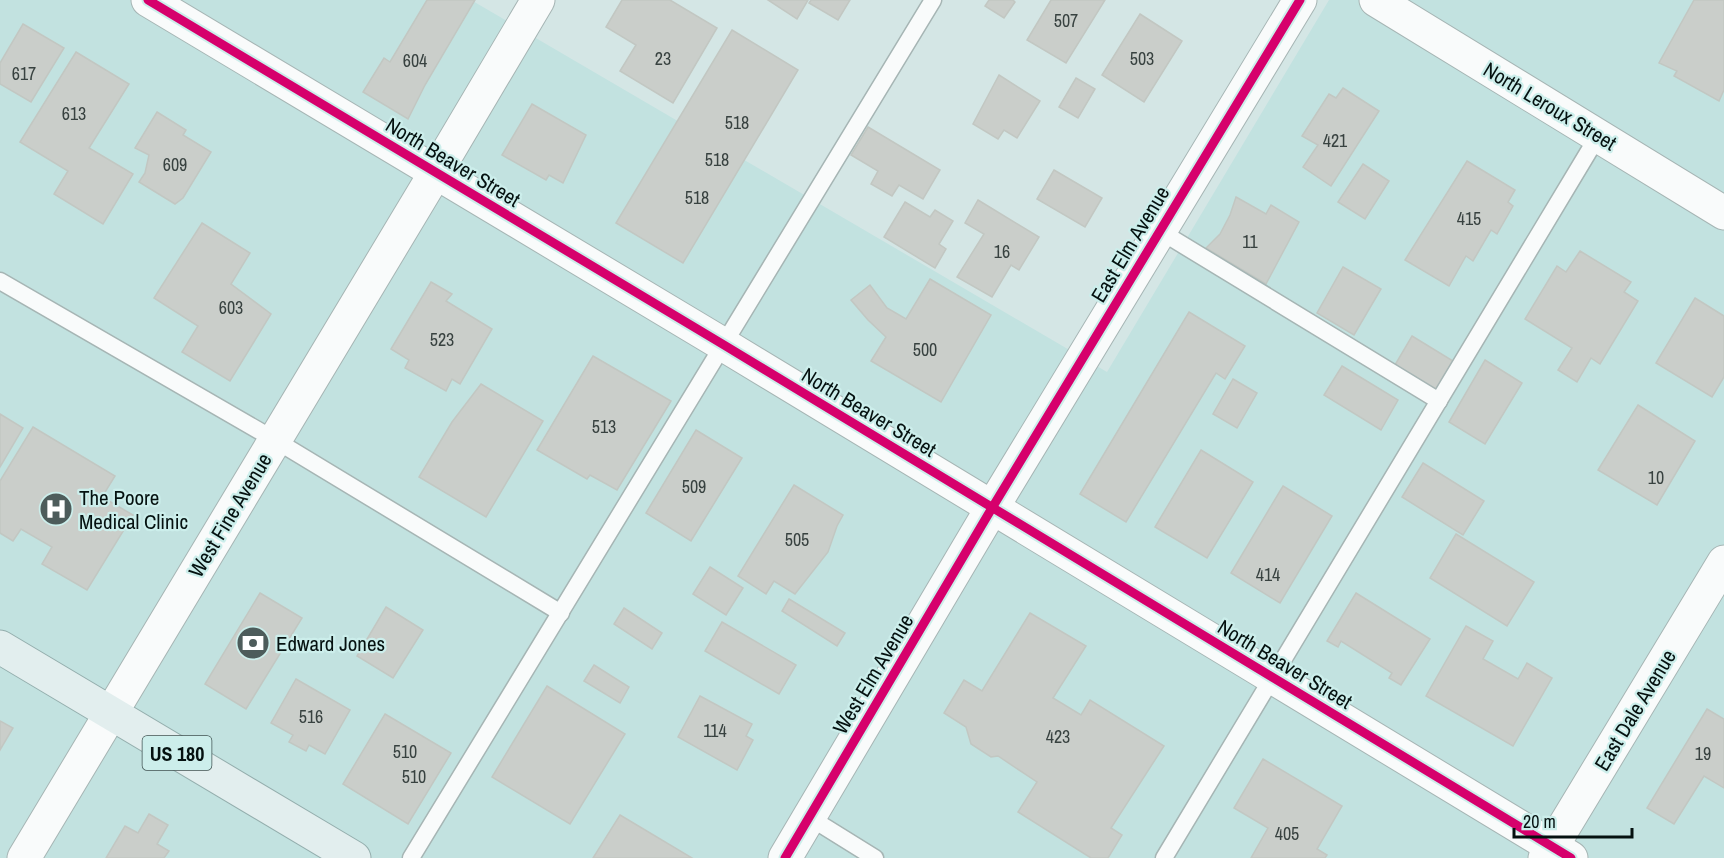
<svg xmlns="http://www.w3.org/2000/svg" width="1724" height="858" font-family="'Archivo Narrow',sans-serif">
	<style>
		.built { fill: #c2e2e0 }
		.building { fill: #caceca; stroke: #c2c7c2; stroke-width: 1.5 }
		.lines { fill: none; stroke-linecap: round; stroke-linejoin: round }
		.service-casing { stroke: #a6b5b4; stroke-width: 19 }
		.minor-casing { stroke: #a6b5b4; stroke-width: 35 }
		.tertiary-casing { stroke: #a6b5b4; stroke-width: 35 }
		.primary-casing { stroke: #94aead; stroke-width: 35 }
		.service { stroke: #f9fbfb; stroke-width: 16 }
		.minor { stroke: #f9fbfb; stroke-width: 33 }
		.tertiary { stroke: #f9fbfb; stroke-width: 33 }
		.primary { stroke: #e2eeee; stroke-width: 33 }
		.cycleway-casing { stroke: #cceeeb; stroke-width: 13 }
		.cycleway { stroke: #d6006c; stroke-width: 9 }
		.labels { text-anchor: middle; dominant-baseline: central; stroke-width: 4.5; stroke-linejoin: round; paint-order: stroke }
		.number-label { font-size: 18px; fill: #384240 }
		.shield { fill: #cceeeb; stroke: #415352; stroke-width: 1.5 }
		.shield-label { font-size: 20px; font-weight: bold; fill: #051110 }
		.street-label { font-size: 21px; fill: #051110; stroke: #cceeeb }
		.poi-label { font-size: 21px; fill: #051110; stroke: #cceeeb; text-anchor: start }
	</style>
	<rect width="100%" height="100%" fill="#d4e6e5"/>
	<!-- built -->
	<path class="built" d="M0 0H471L1107 372 1329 0H1724V858H0Z"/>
	<!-- building -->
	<g class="building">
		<path d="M427 0H475L425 85 408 119 363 92 384 58 390 62Z"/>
		<path d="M622 0H670L717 28 673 103 620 71 636 45 606 27Z"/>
		<path d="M768 0H808L797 19Z"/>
		<path d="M811 0H850L838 20 809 3Z"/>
		<path d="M989 0H1013L1015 2 1004 18 985 6Z"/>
		<path d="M1051 0H1105L1066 63 1027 40Z"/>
		<path d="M1694 0H1724V90L1719 101 1674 76 1677 71 1659 63Z"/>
		<path d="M1140 14 1182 41 1144 102 1102 75Z"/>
		<path d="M23 24 64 48 31 102 0 84V63Z"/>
		<path d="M732 30 798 70 683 263 616 223Z"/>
		<path d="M76 52 129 84 89 148 133 174 103 224 54 194 68 171 20 142Z"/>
		<path d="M999 75 1040 101 1017 138 1004 130 998 139 973 124Z"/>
		<path d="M1076 78 1095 89 1078 118 1059 107Z"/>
		<path d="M1343 88 1379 111 1331 186 1303 167 1318 145 1302 136 1329 94 1336 98Z"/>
		<path d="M532 104 586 135 563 183 549 175 546 180 502 155Z"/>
		<path d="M157 112 186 130 183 135 211 152 183 198 175 204 139 182 145 173 149 155 135 148Z"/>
		<path d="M868 127 940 170 923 199 899 185 892 196 871 184 878 171 851 155Z"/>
		<path d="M1467 161 1515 190 1508 202 1513 206 1497 234 1491 230 1473 261 1466 256 1449 286 1405 260Z"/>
		<path d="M1363 164 1389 181 1365 219 1338 202Z"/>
		<path d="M1054 170 1102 198 1085 227 1037 199Z"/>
		<path d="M1236 197 1266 214 1271 205 1299 222 1266 284 1206 248 1220 234 1230 215Z"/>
		<path d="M978 200 1039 237 1019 270 1011 265 992 297 957 277 984 234 965 223Z"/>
		<path d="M905 202 930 217 935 210 953 221 939 244 946 249 935 268 884 237Z"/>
		<path d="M202 223 250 253 231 284 271 314 230 381 182 352 198 326 154 298Z"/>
		<path d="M1580 251 1631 282 1624 292 1638 301 1600 364 1591 358 1577 382 1558 370 1572 348 1525 319 1557 266 1566 272Z"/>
		<path d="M1343 267 1381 289 1354 335 1317 313Z"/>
		<path d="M930 279 991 315 941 402 871 361 886 337 868 320 851 300 870 285 887 308 906 319Z"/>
		<path d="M431 282 452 294 446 301 492 329 460 384 452 379 446 391 405 368 409 360 391 349Z"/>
		<path d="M1695 298 1724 316V377L1712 397 1656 363Z"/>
		<path d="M1189 312 1245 346 1225 379 1216 373 1126 522 1080 494Z"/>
		<path d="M1412 336 1453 361 1433 395 1392 370Z"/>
		<path d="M593 356 671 401 617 490 590 475 587 479 537 450Z"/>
		<path d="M1485 360 1522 383 1485 444 1449 422Z"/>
		<path d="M1342 366 1398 400 1381 430 1324 395Z"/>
		<path d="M1233 379 1257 393 1237 428 1213 414Z"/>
		<path d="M481 384 543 421 486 517 419 477 452 422Z"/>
		<path d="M1638 405 1695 441 1657 505 1598 470Z"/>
		<path d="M0 414 23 428 0 467Z"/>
		<path d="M33 427 115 476 102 497 133 515 87 590 42 564 52 547 21 529 13 541 0 533V481Z"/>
		<path d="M696 430 742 458 691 541 646 513Z"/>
		<path d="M1201 450 1253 482 1207 558 1155 527Z"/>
		<path d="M1423 463 1484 501 1463 535 1402 497Z"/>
		<path d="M794 485 843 515 837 526 828 552 795 594 774 581 766 594 738 576Z"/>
		<path d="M1283 486 1332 516 1280 603 1231 573Z"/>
		<path d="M1456 534 1534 582 1507 626 1430 578Z"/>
		<path d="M710 567 743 588 726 615 693 594Z"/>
		<path d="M260 593 302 618 246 709 205 684Z"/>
		<path d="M1356 593 1430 639 1401 685 1389 678 1392 673 1341 641 1338 647 1327 641Z"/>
		<path d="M789 599 845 633 837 646 782 611Z"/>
		<path d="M386 607 423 630 393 678 357 656Z"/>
		<path d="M624 608 662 633 652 649 614 624Z"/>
		<path d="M1030 613 1086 646 1053 698 1081 715 1090 700 1164 746 1111 828 1122 835 1108 858H1091L1018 812 1037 782 998 756 991 757 971 744 966 727 944 713 964 680 982 691Z"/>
		<path d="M722 622 796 665 779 694 705 651Z"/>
		<path d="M1466 626 1493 641 1483 659 1518 679 1527 663 1552 678 1513 746 1426 696Z"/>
		<path d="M594 665 629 687 620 703 584 681Z"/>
		<path d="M296 679 350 710 325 754 309 745 306 751 289 742 293 735 271 723Z"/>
		<path d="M547 686 625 734 570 824 492 777Z"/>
		<path d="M700 696 752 724 746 736 753 740 737 770 678 737Z"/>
		<path d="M1707 709 1724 719V788L1704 776 1674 824 1647 808Z"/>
		<path d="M385 714 451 753 408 824 343 784Z"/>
		<path d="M0 721 13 728 0 750Z"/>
		<path d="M1263 759 1342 806 1317 849 1327 855 1325 858H1251L1268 828 1234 808Z"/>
		<path d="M149 814 168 825 157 844 169 851 164 858H106L125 826 138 833Z"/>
		<path d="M620 815 692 858H593Z"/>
	</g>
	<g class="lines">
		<defs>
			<g id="service">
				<path d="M1160 231 1439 401"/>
				<path d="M0 281 275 440 561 613"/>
				<path d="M809 817 875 858"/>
				<path d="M411 858 933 0"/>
				<path d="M1164 858 1598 136"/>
			</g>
			<g id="minor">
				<path d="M1376 0 1724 213"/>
				<path d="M24 858 436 172 538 0"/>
				<path d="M785 858 992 508 1300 0"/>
				<path d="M1545 858 1724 562"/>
			</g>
			<path id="tertiary" d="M148 0 724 345 1571 858"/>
			<path id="primary" d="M0 647 354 858"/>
		</defs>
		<!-- service casing -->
		<use href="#service" class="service-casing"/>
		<!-- minor casing -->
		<use href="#minor" class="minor-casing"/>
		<!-- tertiary casing -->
		<use href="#tertiary" class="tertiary-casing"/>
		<!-- primary casing -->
		<use href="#primary" class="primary-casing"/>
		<!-- service -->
		<use href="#service" class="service"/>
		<!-- minor -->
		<use href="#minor" class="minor"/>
		<!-- tertiary -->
		<use href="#tertiary" class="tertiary"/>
		<!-- primary -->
		<use href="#primary" class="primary"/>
		<defs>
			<g id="cycleway">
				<path d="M148 0 724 345 1571 858"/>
				<path d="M785 858 992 508 1300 0"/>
			</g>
		</defs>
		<!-- cycleway casing -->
		<use href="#cycleway" class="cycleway-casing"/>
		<!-- cycleway -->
		<use href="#cycleway" class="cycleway"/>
	</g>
	<!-- icons -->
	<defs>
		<symbol id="hospital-disc" viewBox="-11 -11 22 22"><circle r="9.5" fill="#4d5c5b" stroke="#cceeeb"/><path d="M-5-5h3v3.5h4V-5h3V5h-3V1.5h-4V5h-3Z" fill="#fff"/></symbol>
		<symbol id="bank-disc" viewBox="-11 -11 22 22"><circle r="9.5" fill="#4d5c5b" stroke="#cceeeb"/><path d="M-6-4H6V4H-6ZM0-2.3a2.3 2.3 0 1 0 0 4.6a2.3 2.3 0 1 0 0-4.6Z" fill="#fff"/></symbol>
	</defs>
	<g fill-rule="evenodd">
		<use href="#hospital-disc" x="37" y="490" width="38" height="38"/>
		<use href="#bank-disc" x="234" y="624" width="38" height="38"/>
	</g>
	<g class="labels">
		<!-- number labels -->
		<g class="number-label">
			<text x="1066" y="20">507</text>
			<text x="663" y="58">23</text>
			<text x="1142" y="58">503</text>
			<text x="415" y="60">604</text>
			<text x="24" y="73">617</text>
			<text x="74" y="113">613</text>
			<text x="737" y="122">518</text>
			<text x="1335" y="140">421</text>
			<text x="717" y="159">518</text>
			<text x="175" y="164">609</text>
			<text x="697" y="197">518</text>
			<text x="1469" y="218">415</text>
			<text x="1250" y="241">11</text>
			<text x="1002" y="251">16</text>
			<text x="231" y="307">603</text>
			<text x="442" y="339">523</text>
			<text x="925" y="349">500</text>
			<text x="604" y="426">513</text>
			<text x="1656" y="477">10</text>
			<text x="694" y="486">509</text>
			<text x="797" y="539">505</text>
			<text x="1268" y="574">414</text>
			<text x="311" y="716">516</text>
			<text x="715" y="730">114</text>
			<text x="1058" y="736">423</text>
			<text x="405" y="751">510</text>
			<text x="1703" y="753">19</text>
			<text x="414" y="776">510</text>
			<text x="1287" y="833">405</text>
		</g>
		<!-- shield labels -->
		<rect class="shield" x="142.5" y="736" width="69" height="34" rx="4.5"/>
		<g class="shield-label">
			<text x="177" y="753">US 180</text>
		</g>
		<!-- street labels -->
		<g class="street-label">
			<text transform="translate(1550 106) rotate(31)">North Leroux Street</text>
			<text transform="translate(453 162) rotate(31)">North Beaver Street</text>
			<text transform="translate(1130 244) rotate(-59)">East Elm Avenue</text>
			<text transform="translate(869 412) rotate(31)">North Beaver Street</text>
			<text transform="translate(230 515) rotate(-59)">West Fine Avenue</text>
			<text transform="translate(1285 664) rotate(31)">North Beaver Street</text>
			<text transform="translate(873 674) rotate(-59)">West Elm Avenue</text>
			<text transform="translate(1635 710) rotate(-59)">East Dale Avenue</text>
		</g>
		<!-- poi labels -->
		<g class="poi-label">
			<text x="79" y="497">The Poore<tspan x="79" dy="24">Medical Clinic</tspan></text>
			<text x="276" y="643">Edward Jones</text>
		</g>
	</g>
	<!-- scale -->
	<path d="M1514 828v9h118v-9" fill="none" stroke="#051110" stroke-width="3"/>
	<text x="1523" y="828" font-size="18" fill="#051110" stroke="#cceeeb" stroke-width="4.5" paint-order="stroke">20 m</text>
</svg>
